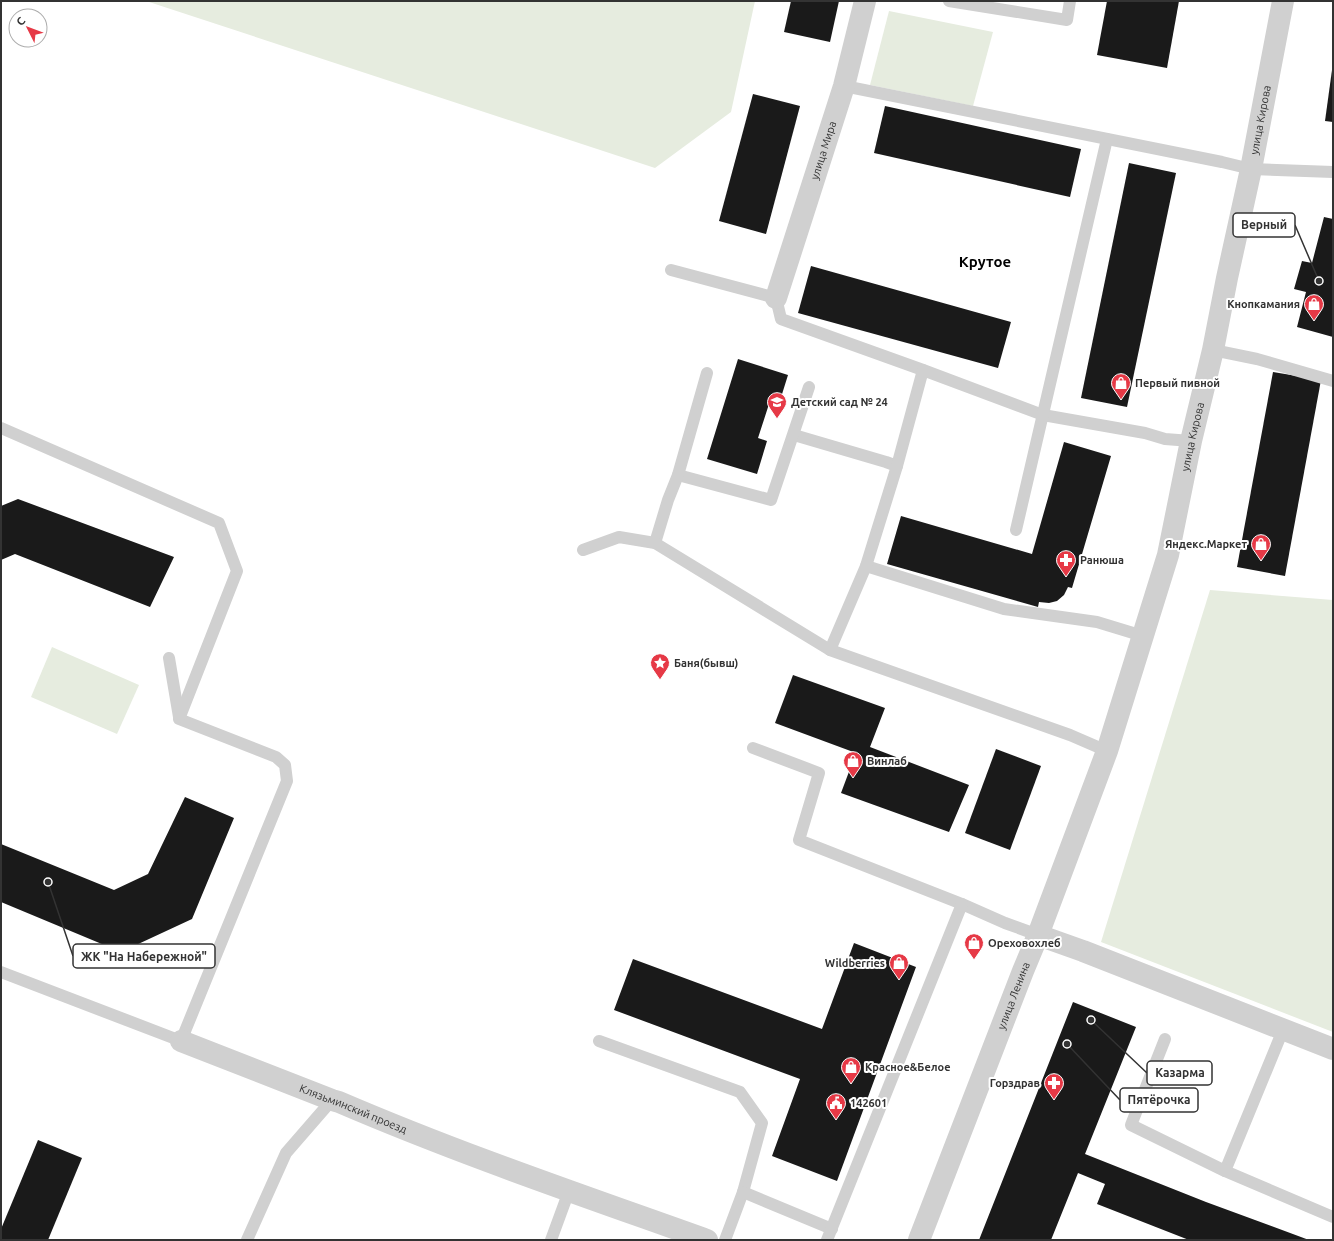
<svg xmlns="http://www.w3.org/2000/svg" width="1334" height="1241" font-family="Ubuntu,sans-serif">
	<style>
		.green { fill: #e6ecdf }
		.building { fill: #1a1a1a }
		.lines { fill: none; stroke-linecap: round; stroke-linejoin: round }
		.service { stroke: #d0d0d0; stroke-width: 12 }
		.minor { stroke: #d0d0d0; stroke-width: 22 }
		.tertiary { stroke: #d0d0d0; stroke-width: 22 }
		.labels { text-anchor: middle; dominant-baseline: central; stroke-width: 4; stroke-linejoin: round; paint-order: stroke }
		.street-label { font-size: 11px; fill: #333; stroke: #fff }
		.poi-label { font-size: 11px; font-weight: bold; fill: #333; stroke: #fff; text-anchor: start }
		.district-label { font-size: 15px; font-weight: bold; fill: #000; stroke: #fff }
		.leader { fill: none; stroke: #333; stroke-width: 1.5 }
		.callout-dot { fill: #333; stroke: #fff; stroke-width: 1.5 }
		.callout { fill: #fff; stroke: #333; stroke-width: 1.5 }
		.callout-label { font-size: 12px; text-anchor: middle; font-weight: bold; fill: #333 }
	</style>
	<rect width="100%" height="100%" fill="#fff"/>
	<!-- green -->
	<g class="green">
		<path d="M146 1H755L731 112 655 168Z"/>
		<path d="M889 11 993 32 973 106 870 85Z"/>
		<path d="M1210 590 1333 600V1032L1101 942Z"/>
		<path d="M52 647 139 685 117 734 31 697Z"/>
	</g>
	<!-- building -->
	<g class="building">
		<path d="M791 1H839L830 42 784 32Z"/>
		<path d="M1107 1H1179L1167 68 1097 55Z"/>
		<path d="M1332 70H1333V122L1325 121Z"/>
		<path d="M753 94 800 106 766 234 719 221Z"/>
		<path d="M885 106 1081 149 1070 197 874 153Z"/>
		<path d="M1129 163 1176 173 1127 407 1081 398Z"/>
		<path d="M1324 217 1333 219V337L1297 327 1306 292 1294 289 1302 261 1312 263Z"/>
		<path d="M811 266 1011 322 998 368 798 313Z"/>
		<path d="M738 359 788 375 778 407 769 404 758 438 767 441 757 474 707 459Z"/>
		<path d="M1273 372 1321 380 1285 576 1237 567Z"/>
		<path d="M1064 442 1111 456 1072 588 1068 587 1064 595 1057 601 1049 603 1039 602 1038 607 887 564 901 516 1032 554Z"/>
		<path d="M18 499 174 557 150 607 15 554 1 560V506Z"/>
		<path d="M793 675 885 708 870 747 969 785 949 832 841 793 856 753 775 723Z"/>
		<path d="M996 749 1041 766 1010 850 965 833Z"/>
		<path d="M185 797 234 818 192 919 121 952 1 902V844L114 890 148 874Z"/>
		<path d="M854 943 916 967 837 1181 772 1156 800 1079 614 1010 633 959 822 1029Z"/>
		<path d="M1073 1002 1136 1027 1085 1154 1206 1202 1309 1240H1189L1097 1204 1105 1184 1078 1173 1051 1240H979Z"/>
		<path d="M38 1140 82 1158 48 1240H1V1229Z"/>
	</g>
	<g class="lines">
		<!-- service -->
		<g class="service">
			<path d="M949 1 1067 20 1070 1"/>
			<path d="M844 86 1222 162 1251 169 1333 172"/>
			<path d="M671 270 776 298 781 319 923 370 1043 415 1145 433 1165 439 1191 441"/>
			<path d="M1213 350 1257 359 1333 381"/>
			<path d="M1 428 219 523 237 571 179 719 276 757 285 765 287 781 181 1041 1 972"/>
			<path d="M794 435 886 462 897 466"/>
			<path d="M678 475 771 500 809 387"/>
			<path d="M1016 530 1107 139"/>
			<path d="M655 543 668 500 678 475 707 373"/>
			<path d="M583 550 619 537 655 543 830 650 1070 735 1107 751"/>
			<path d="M866 566 1004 609 1097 622 1143 636"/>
			<path d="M830 650 866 566 897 466 923 370"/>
			<path d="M169 658 179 717"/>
			<path d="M753 748 819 773 799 840 962 904 1005 923 1038 935"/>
			<path d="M1283 1030 1225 1171 1333 1217"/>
			<path d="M1165 1039 1131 1125 1225 1171"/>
			<path d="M599 1041 740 1092 762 1123 743 1192 725 1240"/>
			<path d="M743 1192 832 1229"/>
			<path d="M247 1240 286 1153 332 1100"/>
			<path d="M551 1240 569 1191"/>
			<path d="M827 1240 962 904"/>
		</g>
		<!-- minor -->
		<g class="minor">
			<path id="s1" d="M776 298 844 86 865 1"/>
			<path d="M1038 935 1083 951 1333 1049"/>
			<path id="s2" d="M181 1041 332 1100 339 1102C460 1154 584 1196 707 1240"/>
		</g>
		<!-- tertiary -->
		<path class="tertiary" id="s3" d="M919 1240 1023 971 1038 935 1107 751 1168 555 1191 441 1213 350 1227 278 1251 169 1283 1"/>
	</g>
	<!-- icons -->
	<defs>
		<symbol id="shop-pin" viewBox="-11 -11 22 30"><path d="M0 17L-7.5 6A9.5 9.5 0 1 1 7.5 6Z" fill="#e63946" stroke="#fff"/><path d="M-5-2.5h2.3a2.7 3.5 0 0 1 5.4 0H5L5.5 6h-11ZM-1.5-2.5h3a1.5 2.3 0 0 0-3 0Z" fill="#fff"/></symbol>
		<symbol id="school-pin" viewBox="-11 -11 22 30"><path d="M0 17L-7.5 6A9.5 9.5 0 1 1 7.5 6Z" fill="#e63946" stroke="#fff"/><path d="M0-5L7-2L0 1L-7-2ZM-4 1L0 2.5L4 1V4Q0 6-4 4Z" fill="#fff"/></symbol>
		<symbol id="pharmacy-pin" viewBox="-11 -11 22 30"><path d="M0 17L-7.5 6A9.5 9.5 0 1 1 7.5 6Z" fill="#e63946" stroke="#fff"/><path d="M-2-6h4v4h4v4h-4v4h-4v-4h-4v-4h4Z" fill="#fff"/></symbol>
		<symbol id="sight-pin" viewBox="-11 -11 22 30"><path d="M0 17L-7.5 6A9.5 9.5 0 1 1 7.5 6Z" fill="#e63946" stroke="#fff"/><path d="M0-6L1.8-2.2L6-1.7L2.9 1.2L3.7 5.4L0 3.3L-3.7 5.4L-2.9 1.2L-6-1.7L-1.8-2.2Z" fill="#fff"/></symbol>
		<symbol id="civic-pin" viewBox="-11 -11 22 30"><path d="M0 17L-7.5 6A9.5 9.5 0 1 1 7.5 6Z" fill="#e63946" stroke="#fff"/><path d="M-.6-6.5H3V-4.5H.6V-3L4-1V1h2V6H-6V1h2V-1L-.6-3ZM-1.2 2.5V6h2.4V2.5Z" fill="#fff"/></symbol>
	</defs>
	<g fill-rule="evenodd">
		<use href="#shop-pin" x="1303" y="293" width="22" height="30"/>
		<use href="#shop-pin" x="1110" y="372" width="22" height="30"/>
		<use href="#school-pin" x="766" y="391" width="22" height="30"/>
		<use href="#shop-pin" x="1250" y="533" width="22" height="30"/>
		<use href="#pharmacy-pin" x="1055" y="549" width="22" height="30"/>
		<use href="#sight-pin" x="649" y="652" width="22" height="30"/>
		<use href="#shop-pin" x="842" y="750" width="22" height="30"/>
		<use href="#shop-pin" x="963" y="932" width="22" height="30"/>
		<use href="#shop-pin" x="888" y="952" width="22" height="30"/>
		<use href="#shop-pin" x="840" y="1056" width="22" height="30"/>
		<use href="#pharmacy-pin" x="1043" y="1072" width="22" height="30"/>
		<use href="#civic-pin" x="825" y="1092" width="22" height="30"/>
	</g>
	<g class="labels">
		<!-- street labels -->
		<g class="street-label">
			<text stroke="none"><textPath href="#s3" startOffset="1174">улица Кирова</textPath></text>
			<text stroke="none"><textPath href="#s1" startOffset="155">улица Мира</textPath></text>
			<text stroke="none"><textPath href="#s3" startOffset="850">улица Кирова</textPath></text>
			<text stroke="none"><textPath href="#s3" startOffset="262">улица Ленина</textPath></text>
			<text stroke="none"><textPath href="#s2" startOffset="185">Клязьминский проезд</textPath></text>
		</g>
		<!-- poi labels -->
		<g class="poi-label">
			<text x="1300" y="304" text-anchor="end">Кнопкамания</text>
			<text x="1135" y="383">Первый пивной</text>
			<text x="791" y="402">Детский сад № 24</text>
			<text x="1247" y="544" text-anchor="end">Яндекс.Маркет</text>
			<text x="1080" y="560">Ранюша</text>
			<text x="674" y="663">Баня(бывш)</text>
			<text x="867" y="761">Винлаб</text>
			<text x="988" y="943">Ореховохлеб</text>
			<text x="885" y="963" text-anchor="end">Wildberries</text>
			<text x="865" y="1067">Красное&amp;Белое</text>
			<text x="1040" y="1083" text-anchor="end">Горздрав</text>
			<text x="850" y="1103">142601</text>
		</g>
		<!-- district labels -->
		<g class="district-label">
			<text x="985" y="261">Крутое</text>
		</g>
	</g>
	<!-- callouts -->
	<path class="leader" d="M1319 281L1295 225M48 882L73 956M1091 1020L1147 1073M1067 1044L1120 1100"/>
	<g class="callout-dot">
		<circle cx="1319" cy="281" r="4"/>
		<circle cx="48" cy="882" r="4"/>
		<circle cx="1091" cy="1020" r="4"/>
		<circle cx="1067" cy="1044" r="4"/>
	</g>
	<g class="callout">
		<rect x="1233" y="213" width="62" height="24" rx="4"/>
		<rect x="73" y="944" width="142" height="24" rx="4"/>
		<rect x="1147" y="1061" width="65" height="24" rx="4"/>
		<rect x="1120" y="1088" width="78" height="24" rx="4"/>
	</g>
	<g class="callout-label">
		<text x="1264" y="229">Верный</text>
		<text x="144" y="961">ЖК "На Набережной"</text>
		<text x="1180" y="1077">Казарма</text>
		<text x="1159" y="1104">Пятёрочка</text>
	</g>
	<!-- border -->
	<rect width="1334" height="1241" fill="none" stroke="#333333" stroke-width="4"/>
	<!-- north arrow -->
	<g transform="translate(28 28) rotate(312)"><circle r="19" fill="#ffffff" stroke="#adadad"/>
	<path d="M0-3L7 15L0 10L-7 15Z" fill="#e63946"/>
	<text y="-6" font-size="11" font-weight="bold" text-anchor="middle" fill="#333333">С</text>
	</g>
</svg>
